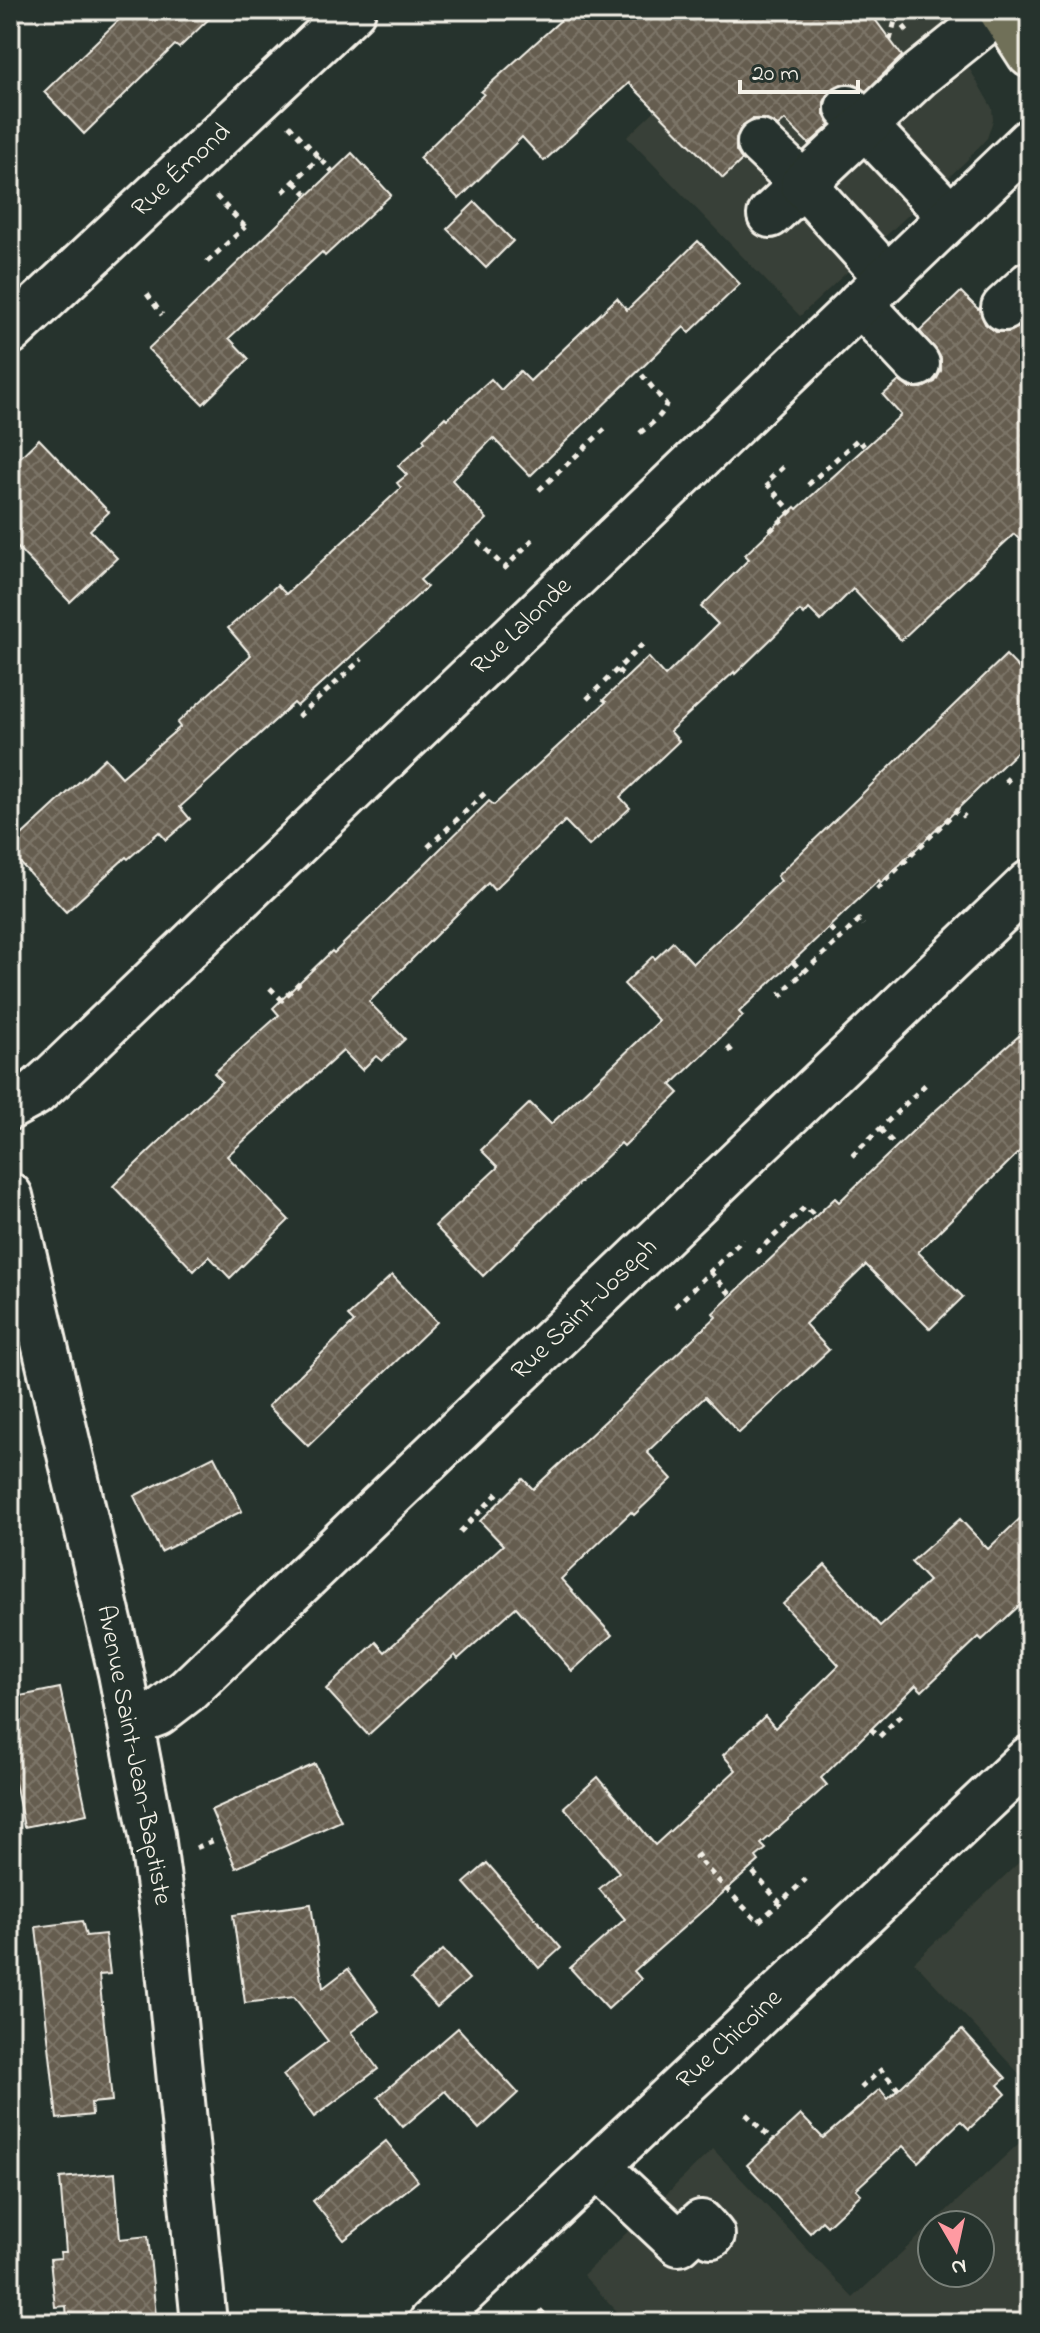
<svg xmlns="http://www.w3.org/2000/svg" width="1040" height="2333" font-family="'Indie Flower',sans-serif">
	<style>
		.built { fill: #394037; fill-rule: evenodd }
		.building { fill: url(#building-cross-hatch); stroke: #f4f1e8; stroke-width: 2 }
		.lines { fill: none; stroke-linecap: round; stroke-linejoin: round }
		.minor-casing { stroke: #f4f1e8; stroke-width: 50 }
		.major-casing { stroke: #f4f1e8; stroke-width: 50 }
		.path { stroke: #f4f1e8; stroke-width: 5; stroke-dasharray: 6 6; stroke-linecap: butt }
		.minor { stroke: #26332d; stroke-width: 44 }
		.major { stroke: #706f59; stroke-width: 44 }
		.labels { text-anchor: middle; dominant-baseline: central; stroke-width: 6; stroke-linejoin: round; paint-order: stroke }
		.street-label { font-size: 26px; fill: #f4f1e8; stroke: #26332d }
	</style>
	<defs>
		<pattern id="building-cross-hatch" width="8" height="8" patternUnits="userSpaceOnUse" patternTransform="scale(2)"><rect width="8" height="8" fill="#655d4f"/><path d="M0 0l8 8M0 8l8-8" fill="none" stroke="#7c7568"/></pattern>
	</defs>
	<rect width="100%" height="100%" fill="#26332d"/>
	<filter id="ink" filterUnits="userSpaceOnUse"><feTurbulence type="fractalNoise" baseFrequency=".0125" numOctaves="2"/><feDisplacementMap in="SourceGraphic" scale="16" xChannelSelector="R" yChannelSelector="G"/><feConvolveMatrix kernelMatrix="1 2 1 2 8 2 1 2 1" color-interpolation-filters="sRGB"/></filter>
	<g filter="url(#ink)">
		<!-- built -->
		<g class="built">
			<path d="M761 10H936L992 108 993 120 987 138 966 161 800 316 627 137Z"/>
			<path d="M1030 1852V2085L914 1962Z"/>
			<path d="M1030 2133V2323H628L583 2275 713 2149 853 2298ZM932 2225H980V2273H932Z"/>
		</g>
		<!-- building -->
		<g class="building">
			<path d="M129 10H218L179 48 175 45 84 134 44 92Z"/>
			<path d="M572 10H868L902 56 866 91 854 84H841L831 89 824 102V115L830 125 809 144 785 120 778 126 765 119H752L743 125 736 138V151L742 160 723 178 629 83 544 161 522 137 459 199 419 158 484 94 481 92Z"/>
			<path d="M352 153 391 195 325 256 322 252 229 338 249 359 203 404 148 349Z"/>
			<path d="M475 202 513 241 486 268 447 229Z"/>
			<path d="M698 241 740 284 689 333 684 327 530 476 493 438 452 480 487 519 420 580 427 587 297 706 294 703 180 807 190 819 166 840 159 832 128 859 126 857 66 912 10 852V846L105 758 122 777 180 727 177 723 251 655 228 628 277 585 286 594 401 488 397 483 407 475 398 466 425 442 423 439 445 417 447 419 491 379 501 390 520 371 530 381 617 298 627 310Z"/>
			<path d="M961 292 978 309 980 308 985 324 996 332H1009L1021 326 1030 335V551L1014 534 901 640 853 589 821 621 809 609 804 615 800 611 735 674 734 672 670 731 679 741 620 797 630 808 589 846 565 821 494 890 488 883 369 1002 405 1039 382 1061 376 1056 362 1070 343 1051 227 1156 289 1220 230 1278 209 1256 194 1271 113 1186 222 1081 214 1073 279 1015 273 1008 332 951 334 953 489 801 494 805 606 702 603 700 648 657 665 676 718 624 701 607 749 559 745 555 795 507 797 509 901 415 883 395 899 381 909 388H922L935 382 941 371V358L920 331Z"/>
			<path d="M39 439 109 512 90 530 117 558 70 602 10 540V467Z"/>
			<path d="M1006 655 1030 680V739L881 883 879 880 739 1012 743 1016 671 1085 679 1093 624 1146 621 1143 483 1276 435 1226 498 1167 481 1150 530 1103 551 1124 659 1021 624 984 653 956 655 959 673 942 693 963 781 881 777 876Z"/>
			<path d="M1030 1026V1141L918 1252 963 1297 930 1329 866 1265 805 1324 829 1350 739 1433 705 1397 647 1452 672 1479 634 1515 631 1512 561 1579 612 1635 572 1671 516 1607 458 1659 455 1655 368 1735 326 1689 376 1642 385 1652 503 1545 480 1521 523 1479 533 1489 716 1317 713 1313 835 1198 839 1202 915 1129Z"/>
			<path d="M392 1275 437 1322 308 1446 268 1406 354 1322 348 1316Z"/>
			<path d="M214 1456 242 1511 161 1552 134 1496Z"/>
			<path d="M1030 1509V1596L982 1640 979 1637 922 1691 916 1685 821 1778 827 1785 761 1844 766 1849 756 1857 759 1861 634 1971 641 1979 608 2009 570 1968 625 1919 599 1889 619 1872 564 1807 598 1777 655 1845 736 1770 723 1755 765 1716 775 1728 839 1665 783 1604 825 1565 880 1626 929 1581 911 1562 960 1519 988 1549Z"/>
			<path d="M60 1688 87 1814 24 1827 10 1758V1698Z"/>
			<path d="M315 1764 341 1821 236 1868 211 1810Z"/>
			<path d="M487 1863 561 1948 539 1968 464 1883Z"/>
			<path d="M311 1904 323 1988 348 1969 379 2011 351 2032 378 2069 314 2117 283 2075 328 2041 294 1997 245 2003 233 1915Z"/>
			<path d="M82 1921 86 1936 105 1934 110 1974 99 1975 112 2101 91 2103 92 2115 57 2119 36 1927Z"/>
			<path d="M443 1950 469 1979 437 2007 411 1979Z"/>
			<path d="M458 2028 518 2093 479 2129 445 2091 403 2127 378 2097Z"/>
			<path d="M962 2030 1006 2078 998 2085 1006 2094 969 2129 961 2121 918 2162 903 2146 856 2189 861 2194 827 2226 822 2221 810 2233 747 2165 801 2115 823 2138 880 2089 888 2099Z"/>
			<path d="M386 2141 418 2181 344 2240 313 2201Z"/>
			<path d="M115 2173 120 2239 148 2236 156 2316 114 2320 113 2313 67 2318 66 2306 55 2307 50 2259 61 2258 60 2252H66L60 2178Z"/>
		</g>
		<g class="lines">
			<defs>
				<g id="minor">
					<path d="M848 108 951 217"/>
					<path d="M760 143 803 184 770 215"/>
					<path d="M887 277 803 184 919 75 1000 10"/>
					<path d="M860 303 917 364"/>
					<path d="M1004 308 1030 284"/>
					<path d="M10 332 353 10"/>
					<path d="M10 1107 34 1094 53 1077 1030 141"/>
					<path d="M10 1196 121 1673 152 1835 166 1940 204 2323"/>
					<path d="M131 1723 158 1713 188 1690 1030 883"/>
					<path d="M597 2166 679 2243 701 2223 712 2235"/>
					<path d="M431 2323 1030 1758"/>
				</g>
				<path id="major" d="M1001 10 1030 55"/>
			</defs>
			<!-- minor casing -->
			<use href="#minor" class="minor-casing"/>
			<!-- major casing -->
			<use href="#major" class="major-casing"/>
			<!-- path -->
			<g class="path">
				<path d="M896 17 908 32"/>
				<path d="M890 40 896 17 905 10"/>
				<path d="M289 125 332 171"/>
				<path d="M295 182 307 194"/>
				<path d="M283 192 320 157"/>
				<path d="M216 196 249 231"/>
				<path d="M207 262 245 227"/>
				<path d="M147 294 162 315"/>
				<path d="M640 433C649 425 663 417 666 404L642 375"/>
				<path d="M808 485 858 439 864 446"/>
				<path d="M539 490 605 429"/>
				<path d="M770 531 791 511 766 483 787 463"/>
				<path d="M478 541 505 568 536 536"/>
				<path d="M618 670 626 678"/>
				<path d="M587 699 646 641"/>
				<path d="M298 717 362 659"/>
				<path d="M1005 778 1012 785"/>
				<path d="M428 847 486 792"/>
				<path d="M877 889 957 810 965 817"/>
				<path d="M830 928 840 939 859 920 863 925"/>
				<path d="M793 962 803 973"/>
				<path d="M270 988 282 1000 303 979"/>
				<path d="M784 997 781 993 840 939"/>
				<path d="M728 1047 734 1054"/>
				<path d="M880 1129 897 1147"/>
				<path d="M852 1156 927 1083"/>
				<path d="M756 1253 805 1207 816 1217"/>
				<path d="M710 1272 732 1296"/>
				<path d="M675 1307 743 1239"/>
				<path d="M460 1532 498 1493 503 1498"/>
				<path d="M871 1729 879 1737 904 1712"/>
				<path d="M196 1848 217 1839"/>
				<path d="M700 1854 696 1857 758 1922 780 1903"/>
				<path d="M753 1872 780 1903 806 1879"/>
				<path d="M861 2088 881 2070 898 2089"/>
				<path d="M746 2114 773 2141"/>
				<path d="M540 2310 553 2323"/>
			</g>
			<!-- minor -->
			<use href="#minor" class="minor"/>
			<!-- major -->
			<use href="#major" class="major"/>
		</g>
	</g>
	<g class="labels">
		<!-- street labels -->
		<g class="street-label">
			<text transform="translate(182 171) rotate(-43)">Rue Émond</text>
			<text transform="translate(522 627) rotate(-44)">Rue Lalonde</text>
			<text transform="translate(585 1310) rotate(-44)">Rue Saint-Joseph</text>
			<text transform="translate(133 1755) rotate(79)">Avenue Saint-Jean-Baptiste</text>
			<text transform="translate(730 2040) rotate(-43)">Rue Chicoine</text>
		</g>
	</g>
	<!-- margin -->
	<rect width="1040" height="2333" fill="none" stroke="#26332d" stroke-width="40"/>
	<rect x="20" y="20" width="1000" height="2293" fill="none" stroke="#f4f1e8" stroke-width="3" filter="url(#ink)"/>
	<!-- north arrow -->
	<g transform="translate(956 2249) rotate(171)"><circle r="38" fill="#26332d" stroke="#787f78" stroke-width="2"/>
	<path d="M0-6L14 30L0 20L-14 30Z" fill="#ff9aa2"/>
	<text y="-12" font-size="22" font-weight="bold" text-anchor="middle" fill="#f4f1e8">N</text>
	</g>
	<!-- scale -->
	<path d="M740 80v12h118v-12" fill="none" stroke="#f4f1e8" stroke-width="4"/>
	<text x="752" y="80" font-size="24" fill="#f4f1e8" stroke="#26332d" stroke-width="6" paint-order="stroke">20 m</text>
</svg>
